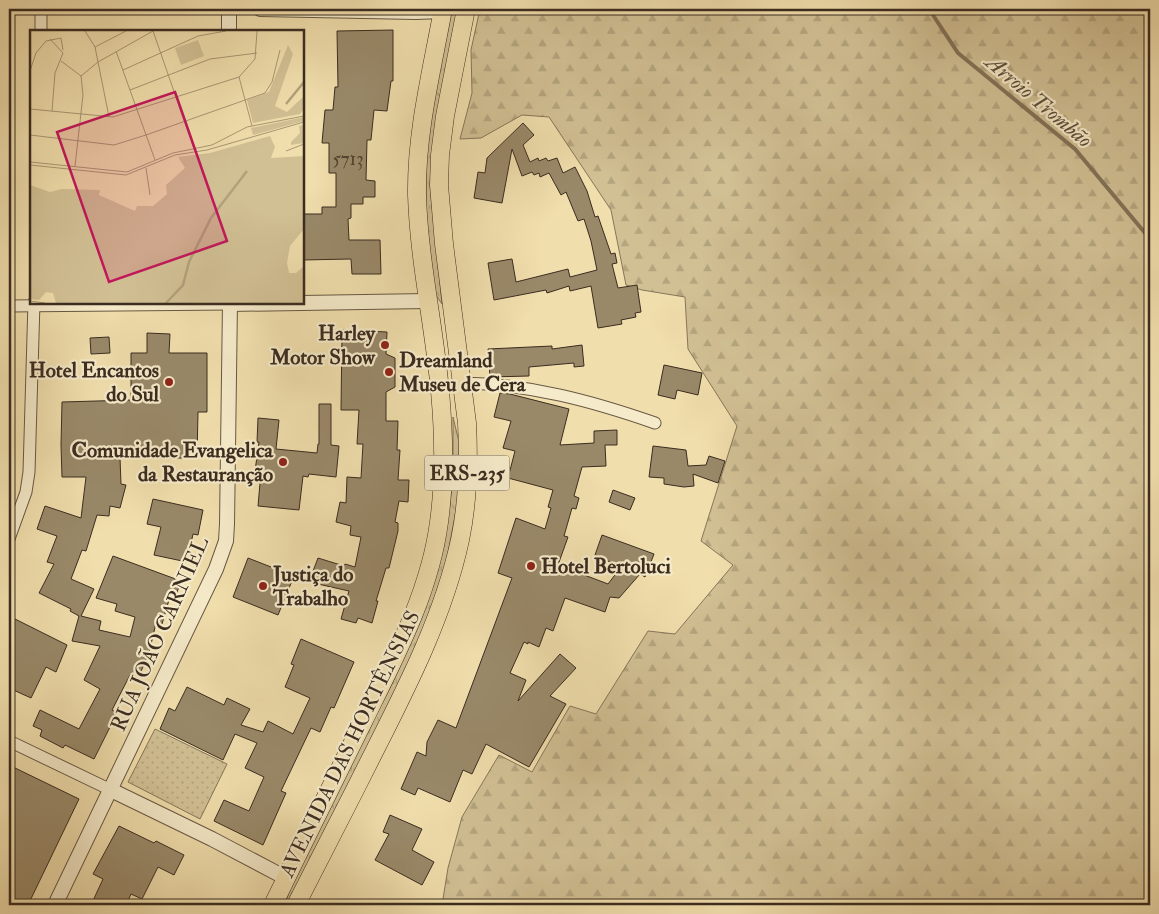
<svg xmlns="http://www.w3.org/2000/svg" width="1159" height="914" font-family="'IM FELL Double Pica',serif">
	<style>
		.grass { fill: url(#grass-tufts); stroke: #86765a }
		.forest { fill: url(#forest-firs); stroke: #86765a }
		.park { fill: url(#park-dots); stroke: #86765a }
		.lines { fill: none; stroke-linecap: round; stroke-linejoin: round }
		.stream { stroke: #827257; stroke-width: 4 }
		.building { fill: #998969; stroke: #3b2c20 }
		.minor-casing { stroke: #685843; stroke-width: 13 }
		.tertiary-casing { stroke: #685843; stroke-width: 16 }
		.primary-casing { stroke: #3b2c20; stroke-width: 19 }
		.minor { stroke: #f5eac9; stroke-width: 11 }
		.tertiary { stroke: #f5eac9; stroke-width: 14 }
		.primary { stroke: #f0deac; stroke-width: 18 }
		.poi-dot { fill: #8f2418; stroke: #f5eac9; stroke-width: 2 }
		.labels { text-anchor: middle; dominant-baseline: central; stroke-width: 4.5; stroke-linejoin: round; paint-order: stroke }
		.number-label { font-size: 19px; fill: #524332 }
		.shield { fill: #f5eac9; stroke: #736553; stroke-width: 1 }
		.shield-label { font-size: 20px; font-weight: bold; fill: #3b2c20 }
		.poi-label { font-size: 21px; font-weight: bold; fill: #3b2c20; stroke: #f5eac9; text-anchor: end }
		.street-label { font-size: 21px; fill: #3b2c20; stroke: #f5eac9 }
		.water-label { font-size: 22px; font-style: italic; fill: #5f4f3c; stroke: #f5eac9 }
		.inset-river { fill: none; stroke: #b2a17c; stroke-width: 2.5 }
		.inset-road { fill: none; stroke: #a89774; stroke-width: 1 }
		.view { fill: #c2185b; fill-opacity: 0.15; stroke: #c2185b; stroke-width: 2.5 }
		.inset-edge { fill: none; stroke: #3b2c20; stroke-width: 2.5 }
	</style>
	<defs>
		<pattern id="grass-tufts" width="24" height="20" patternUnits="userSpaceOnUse" patternTransform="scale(1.25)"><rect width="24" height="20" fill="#d1c094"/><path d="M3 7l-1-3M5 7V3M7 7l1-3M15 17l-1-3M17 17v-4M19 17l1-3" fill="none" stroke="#b4a57f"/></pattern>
		<pattern id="forest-firs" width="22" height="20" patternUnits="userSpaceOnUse" patternTransform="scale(1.25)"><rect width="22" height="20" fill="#d1c094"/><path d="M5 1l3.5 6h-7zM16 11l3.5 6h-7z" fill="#b4a57f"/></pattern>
		<pattern id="park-dots" width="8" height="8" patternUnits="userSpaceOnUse" patternTransform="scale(1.25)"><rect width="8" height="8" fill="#d1c094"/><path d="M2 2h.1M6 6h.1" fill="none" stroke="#b4a57f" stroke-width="1.8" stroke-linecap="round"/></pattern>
	</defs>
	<rect width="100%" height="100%" fill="#f0deac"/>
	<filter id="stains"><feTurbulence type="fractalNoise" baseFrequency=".004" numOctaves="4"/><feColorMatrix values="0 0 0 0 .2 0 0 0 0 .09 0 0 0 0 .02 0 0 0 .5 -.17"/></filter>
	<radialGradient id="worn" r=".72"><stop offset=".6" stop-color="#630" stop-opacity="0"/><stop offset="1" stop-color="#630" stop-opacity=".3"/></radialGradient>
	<!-- grass -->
	<g class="grass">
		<path d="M452 9H459L430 185 442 304 435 294 426 216V158L434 96Z"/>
		<path d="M453 417 459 442V475L457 505 446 563 427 620 399 685 289 905H285L294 876 393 682 420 620 442 550 450 505 453 471Z"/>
	</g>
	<!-- forest -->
	<path class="forest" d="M480 9H1150V905H442L448 868 462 817 499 755 532 772 570 706 596 714 648 631 675 634 733 565 701 541 737 426 688 349 685 297 642 290 626 285 611 210 549 117 522 115 481 138 460 139 472 93 471 50Z"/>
	<!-- park -->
	<path class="park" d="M155 729 227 764 200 819 128 782Z"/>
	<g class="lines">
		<!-- stream -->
		<path class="stream" d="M929 9 958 53 1075 149 1150 239"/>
	</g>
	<!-- building -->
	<g class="building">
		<path d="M393 30V81H391L387 111 374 110 371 140H367L366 180 375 181V197H363V204H351V218L348 219 349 240H380L381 274H352L351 259 302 260V214H322V207H336V173H329V143H322L325 110H333L335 87H338L337 31Z"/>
		<path d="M523 123 534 135 523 145 530 162 538 158 539 161 546 158 548 161 557 158 563 173 575 167 587 191 595 217 598 216 611 254 615 253 617 263 612 264 618 288 637 285 641 312 635 313 636 317 621 320 622 324 598 328 591 286 570 291 569 286 547 293 546 290 494 300 488 263 512 259 516 282 568 269 570 277 597 270 591 241 584 219 578 221 566 192 561 195 549 173 540 177 539 173 534 175 532 172 522 176 512 149 502 203 474 198 478 172 485 173 487 158Z"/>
		<path d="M342 330 387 332 386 354 395 358V387L386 392V421H398L397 450H400L398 480H409L408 502 399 501 395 522 398 523V531L389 568H386L376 601H378L372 623 358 618 356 623 341 619 349 591 309 582 318 558 344 566 345 564 355 567 361 537 350 535 351 526 336 522 340 502 346 503 347 477 361 478 363 444H357L359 410H341Z"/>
		<path d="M147 333 170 334 169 353H207V412H198L197 458H120L121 484 126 485 120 508 110 506 109 516 97 515 86 551 82 550 71 579 94 589 81 616 101 621 99 630 130 637 135 617 115 611 117 604 96 598 113 556 181 581 176 595 171 593 162 624 156 623 149 653 138 678 130 675 112 710 117 713 94 759 65 745 63 748 40 736 42 730 33 726 40 710 79 729 100 689 84 680 100 646 72 641 79 616 70 611 71 609 39 593 54 564 47 562 57 536 37 529 45 506 81 518 86 477H62L61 445 62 402 131 400V353H147Z"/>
		<path d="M109 337 110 353 91 354 90 338Z"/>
		<path d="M582 345 584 366 574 367V363L529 367V376L490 377 488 349 552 346V349Z"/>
		<path d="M664 365 702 373 698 395 677 390 675 399 658 395Z"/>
		<path d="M500 393 510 394 569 409 560 445 594 443V431L617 430V445H605L606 466 582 467 574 496 579 498 576 509 572 508 564 536 568 537 558 565 608 584 621 567 595 555 602 535 654 554 645 577 640 574 619 598 610 597 605 612 565 598 553 631 546 628 539 647 528 642V644L524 642 510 673 526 680 518 701 560 654 576 668 550 696 566 704 529 767 486 744 472 774 463 770 450 802 418 788 415 795 401 789 417 752 426 756 427 742 438 720 456 728 512 578 498 573 516 518 545 529 551 508 548 507 553 490 508 478 515 451 503 448 511 421 494 417Z"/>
		<path d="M319 404H331V445L339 446 336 477 309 474 308 477 303 476 299 510 258 506 261 472 255 471 259 442H257L258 418 279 420 276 449 317 453 318 444H319Z"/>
		<path d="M653 446 686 450 688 466 706 465 709 456 725 461 718 483 693 474 694 486 684 487 664 484V478L649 477Z"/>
		<path d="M613 490 635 498 630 510 609 502Z"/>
		<path d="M153 499 203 510 198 535 193 534 187 562 154 555 161 527 147 524Z"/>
		<path d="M248 558 294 576 278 615 233 597Z"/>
		<path d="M9 616 67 645 56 672 46 667 31 698 9 688Z"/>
		<path d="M301 639 354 662 334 708 331 707 320 732 311 728 281 791 286 793 263 845 214 821 224 800 249 811 264 777 245 768 257 743 235 734 223 760 160 729 169 708 175 711 187 687 224 705 227 698 250 709 241 725 263 732 268 721 293 734 310 698 285 687 294 665 291 664Z"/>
		<path d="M9 767 12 769 13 767 79 799 28 905H9Z"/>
		<path d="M390 815 422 829 412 850 434 862 422 885 375 860 389 834 383 832Z"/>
		<path d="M119 826 154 843 156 841 184 855 174 875 158 867 142 899 131 894 126 905H91L103 879 93 874Z"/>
	</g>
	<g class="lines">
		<defs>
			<g id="minor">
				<path d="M41 31V9"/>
				<path d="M9 306 230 304"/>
				<path d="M462 383C529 384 592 401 655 423"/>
				<path d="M9 539 26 492 29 472 34 302"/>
				<path d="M9 741 111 790"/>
			</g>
			<g id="tertiary">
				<path d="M229 9V31"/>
				<path d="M260 9 416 12 443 11"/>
				<path d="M230 304 427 301"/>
				<path d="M111 790 212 839 286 878"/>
				<path d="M55 905 216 569 226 541 227 524 230 302"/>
			</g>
			<g id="primary">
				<path d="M273 905C303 843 334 781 364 720 395 657 430 592 439 522 445 479 444 435 440 391 434 325 419 261 417 195 416 132 432 70 443 9"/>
				<path d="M296 905C322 854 349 802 375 750 409 683 444 614 460 540 468 502 469 462 467 423L444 244 439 185 440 155 445 116 466 9"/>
			</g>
		</defs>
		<!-- minor casing -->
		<use href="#minor" class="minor-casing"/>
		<!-- tertiary casing -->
		<use href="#tertiary" class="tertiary-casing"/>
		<!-- primary casing -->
		<use href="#primary" class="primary-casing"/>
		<!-- minor -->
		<use href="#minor" class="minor"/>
		<!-- tertiary -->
		<use href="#tertiary" class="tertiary"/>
		<!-- primary -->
		<use href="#primary" class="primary"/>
	</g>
	<!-- markers -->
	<g class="poi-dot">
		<circle cx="385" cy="345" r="5"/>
		<circle cx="389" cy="372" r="5"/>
		<circle cx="169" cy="382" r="5"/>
		<circle cx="283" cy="462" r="5"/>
		<circle cx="531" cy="566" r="5"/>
		<circle cx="263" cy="586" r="5"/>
	</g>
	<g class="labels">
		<!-- number labels -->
		<g class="number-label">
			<text x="348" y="159">5713</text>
		</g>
		<!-- shield labels -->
		<rect class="shield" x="424.5" y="455.5" width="85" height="35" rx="4"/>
		<g class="shield-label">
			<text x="467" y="473">ERS-235</text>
		</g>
		<!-- poi labels -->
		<g class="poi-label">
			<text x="375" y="333">Harley<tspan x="375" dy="24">Motor Show</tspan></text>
			<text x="399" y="360" text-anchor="start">Dreamland<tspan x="399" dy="24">Museu de Cera</tspan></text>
			<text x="159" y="370">Hotel Encantos<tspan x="159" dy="24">do Sul</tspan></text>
			<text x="273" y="450">Comunidade Evangelica<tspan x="273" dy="24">da Restauranção</tspan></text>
			<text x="541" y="566" text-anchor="start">Hotel Bertoluci</text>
			<text x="273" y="574" text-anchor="start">Justiça do<tspan x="273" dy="24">Trabalho</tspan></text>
		</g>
		<!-- street labels -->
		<g class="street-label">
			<text transform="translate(160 634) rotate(-66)">RUA JOÃO CARNIEL</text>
			<text transform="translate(350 744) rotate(-64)">AVENIDA DAS HORTÊNSIAS</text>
		</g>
		<!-- water labels -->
		<g class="water-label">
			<text transform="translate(1039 101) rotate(40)">Arroio Trombão</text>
		</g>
	</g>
	<!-- overview -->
	<g transform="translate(30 30)">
		<rect width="274" height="274" fill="#f0deac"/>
		<path d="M274 87V91L223 105 221 98ZM274 95V113L261 115V112L270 103 269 96Z" fill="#d1c094"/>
		<path d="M258 15 263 24 245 76 257 82 274 66V79L270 84 223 93 217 70 239 62ZM240 106 245 117 241 128 274 126V199L260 216 257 233 259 243H266L274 236V273H26L23 263 16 262 9 270 0 269V155L20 162 32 159 70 160 69 165 105 181 107 176H123L137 164 136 155 155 138 148 127 180 123Z" fill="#d1c094"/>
		<path d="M168 10 174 26 151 35 145 18Z" fill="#d1c094"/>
		<path class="inset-river" d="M256 74 274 52M136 273 153 255 159 232 181 188 217 141"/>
		<path class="inset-road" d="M55 1 65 17 79 87M123 1 164 119M20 9 33 23 25 43 22 81M65 17 96 1M86 21 125 130M31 31 51 46 53 65 45 136M93 40 168 6 196 1M0 41 6 23 16 11 31 8 33 20M51 46 68 32 123 1M100 60 180 29 227 23M0 79 83 87 209 47M222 96 209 47 225 29 227 1M0 105 84 115 116 105 235 63 242 52 250 20M256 121 274 114M0 132 97 142 143 123 182 115 217 97 274 86M0 135 96 145 145 125 177 120 274 92M116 138 120 165M0 271 15 273"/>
		<path class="view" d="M145 62 197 211 79 252 27 102Z"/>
		<rect width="274" height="274" class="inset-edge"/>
	</g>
	<!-- margin -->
	<rect width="1159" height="914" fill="none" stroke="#f0deac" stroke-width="30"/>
	<rect x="10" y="10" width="1139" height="894" fill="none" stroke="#3b2c20" stroke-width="2.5"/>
	<rect x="15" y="15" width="1129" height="884" fill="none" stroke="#3b2c20"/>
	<rect width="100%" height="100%" filter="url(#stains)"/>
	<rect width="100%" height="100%" fill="url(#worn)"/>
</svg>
